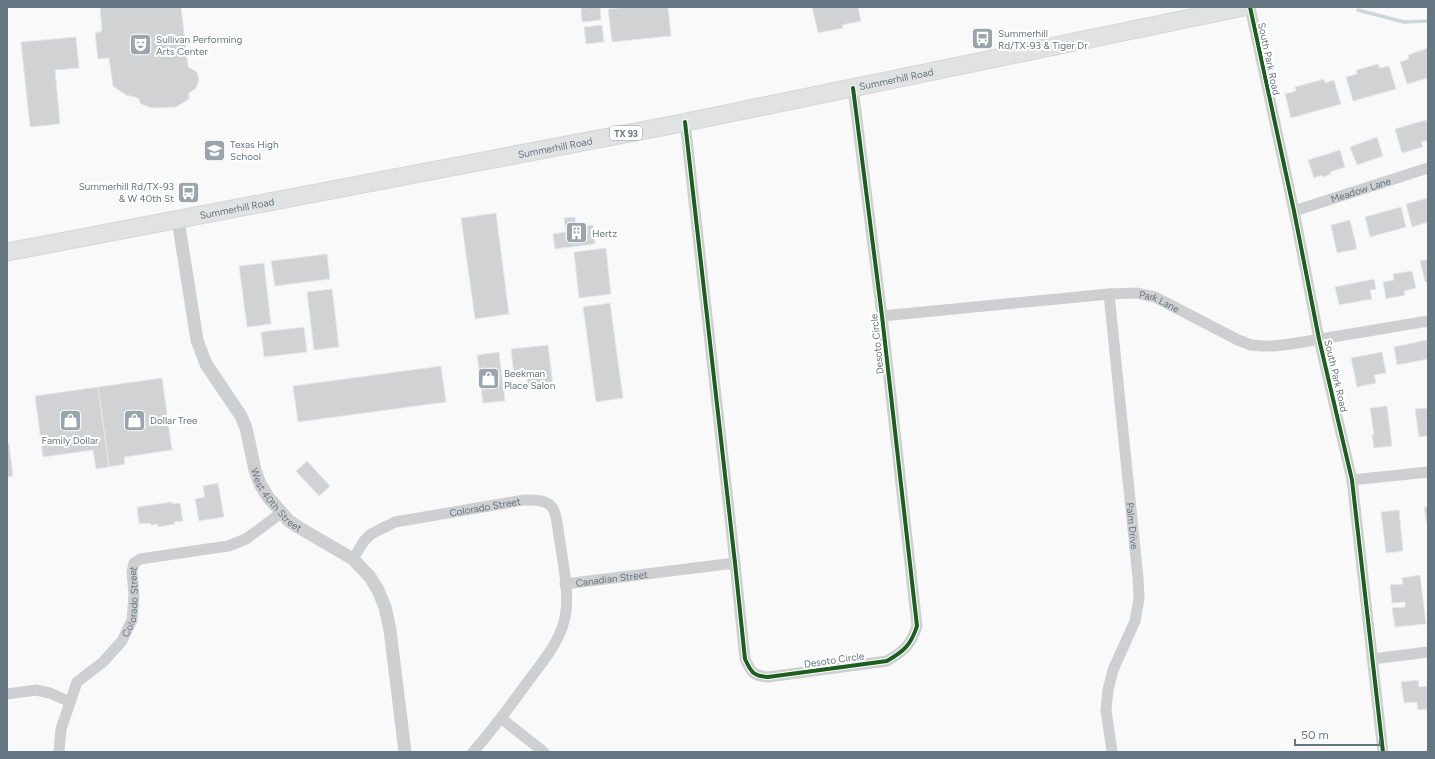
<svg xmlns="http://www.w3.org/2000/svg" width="1435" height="759" font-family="Figtree,sans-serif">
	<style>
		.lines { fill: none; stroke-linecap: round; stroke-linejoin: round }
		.stream { stroke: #ced6d9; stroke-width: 3.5 }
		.building { fill: #d0d2d3; stroke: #e8e8e8 }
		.primary-casing { stroke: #d5d6d7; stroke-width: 19 }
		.minor { stroke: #cecfd0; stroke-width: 11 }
		.tertiary { stroke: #cecfd0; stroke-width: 13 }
		.primary { stroke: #e1e2e2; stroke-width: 17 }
		.cycleway-casing { stroke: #fff; stroke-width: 6 }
		.cycleway { stroke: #1b5e20; stroke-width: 4 }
		.labels { text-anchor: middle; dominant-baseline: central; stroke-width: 4; stroke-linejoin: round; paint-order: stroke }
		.shield { fill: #fff; stroke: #939fa8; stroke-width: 1 }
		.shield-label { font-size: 9px; font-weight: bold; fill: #657683 }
		.poi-label { font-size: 10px; fill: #657683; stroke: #fff; text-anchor: start }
		.street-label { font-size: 10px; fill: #657683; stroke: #fff }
	</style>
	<rect width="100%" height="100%" fill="#f9f9f9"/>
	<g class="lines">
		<!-- stream -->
		<path class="stream" d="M1358 10 1404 22 1428 21"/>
	</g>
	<!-- building -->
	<g class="building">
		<path d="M100 7H181L188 67 197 72 199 80 196 88 189 93V99L176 107 152 108 141 104 138 98 126 95 113 86 109 58 98 59 95 33 102 31Z"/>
		<path d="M600 7 601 20 582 22 581 8Z"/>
		<path d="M628 7H668L671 36 612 42 608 9Z"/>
		<path d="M812 7H858L861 21 842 25 843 28 818 33Z"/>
		<path d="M602 25 604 42 586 44 584 27Z"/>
		<path d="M76 37 79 68 55 70 60 124 30 127 21 42Z"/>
		<path d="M1428 48V78L1407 84 1400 62 1409 59 1408 55Z"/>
		<path d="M1378 64 1380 68 1389 66 1396 89 1353 101 1346 77 1357 74 1356 70Z"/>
		<path d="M1324 79 1325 83 1334 80 1341 104 1291 118 1285 94 1296 91 1295 87Z"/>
		<path d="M1426 120 1428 126V140L1421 142 1423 147 1402 153 1395 129Z"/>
		<path d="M1377 137 1383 156 1357 165 1350 147Z"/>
		<path d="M1340 150 1345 167 1330 172 1331 174 1323 177 1322 175 1314 178 1308 160Z"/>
		<path d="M1428 198V222L1412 227 1406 204Z"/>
		<path d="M1401 207 1406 227 1370 237 1365 217Z"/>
		<path d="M496 213 509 314 475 319 461 218Z"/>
		<path d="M575 217 576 227 593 225 595 244 555 249 553 234 566 232 564 218Z"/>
		<path d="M1350 220 1357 249 1337 253 1331 225Z"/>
		<path d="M606 248 611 294 579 298 574 252Z"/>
		<path d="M327 254 330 279 275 286 271 261Z"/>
		<path d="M1428 259V282H1425L1420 261Z"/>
		<path d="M264 263 271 324 247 327 239 266Z"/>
		<path d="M1412 271 1416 288 1404 291 1405 295 1386 299 1383 282 1394 280 1393 274Z"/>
		<path d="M1374 279 1376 289 1370 290 1372 299 1339 305 1335 287Z"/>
		<path d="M332 289 339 347 314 350 307 292Z"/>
		<path d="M610 303 623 398 596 402 583 307Z"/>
		<path d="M304 327 307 352 264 357 261 332Z"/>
		<path d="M1427 340 1428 359 1397 365 1394 347Z"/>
		<path d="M548 345 553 386 528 389 527 374 514 376 511 349Z"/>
		<path d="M499 352 505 401 483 403 477 355Z"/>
		<path d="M1382 352 1386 373 1374 375 1376 383 1357 387 1351 358Z"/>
		<path d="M441 366 446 402 298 422 293 386Z"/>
		<path d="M162 378 172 450 124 457 125 464 109 467 98 387Z"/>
		<path d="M98 387 109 467 96 469 93 450 43 457 35 396Z"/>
		<path d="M1387 406 1392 446 1374 448 1372 435H1374L1370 408Z"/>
		<path d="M1428 408V436L1419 437 1415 409Z"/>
		<path d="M9 443 13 476 7 477V444Z"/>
		<path d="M307 461 330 486 319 496 296 471Z"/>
		<path d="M218 483 224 517 199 521 195 499 205 497 203 486Z"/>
		<path d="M172 502V504L180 503 183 521 174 522 175 524 158 527V524L151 525 150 523 139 524 137 507Z"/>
		<path d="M1424 507H1428V525H1427Z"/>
		<path d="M1399 510 1403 551 1386 553 1381 512Z"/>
		<path d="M1420 575 1426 624 1395 627 1392 608 1405 607V602L1392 603 1390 585 1403 584 1402 578Z"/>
		<path d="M1418 680 1419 687 1428 686V709L1418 710 1417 702 1404 703 1401 682Z"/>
	</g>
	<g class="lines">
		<defs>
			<g id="primary">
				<path id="s8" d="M7 252 677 124 1244 7"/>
			</g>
		</defs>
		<!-- primary casing -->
		<use href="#primary" class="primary-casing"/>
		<!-- minor -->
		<g class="minor">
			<path d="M1250 7 1294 211 1319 339 1352 480 1383 752"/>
			<path d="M685 122 735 563 745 659C751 672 753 676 768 677L887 661C904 651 911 645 917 626L882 316 853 88"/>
			<path id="s1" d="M1294 211 1428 168"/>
			<path id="s2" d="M1109 294 1138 578 1139 599 1135 621 1113 670 1108 690 1106 710 1112 752"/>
			<path id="s3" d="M882 316 1109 294 1136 293 1155 297 1238 340 1251 345 1262 346H1275L1297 343 1428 321"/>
			<path d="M1352 480 1428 472"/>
			<path id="s4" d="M353 559 364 541 371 534 395 522 524 500C555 499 555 507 559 536 562 557 569 590 566 611 563 638 545 659 529 680 511 705 493 729 473 752"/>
			<path id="s5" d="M565 584 735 563"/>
			<path d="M1372 659 1428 652"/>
			<path d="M7 694 36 690 50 693 70 702"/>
			<path d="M502 719 544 752"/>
			<path id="s6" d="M59 752 61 729 77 682 103 662 122 641 132 620 134 595 132 572 134 563 140 559 228 546 246 539 281 513"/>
		</g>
		<!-- tertiary -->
		<path class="tertiary" id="s7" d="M178 220 197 340 206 364 241 416 246 428 255 470 260 484 268 497 289 521 298 527 353 559 370 577 378 590 385 607 390 630 405 752"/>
		<!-- primary -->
		<use href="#primary" class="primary"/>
		<defs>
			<g id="cycleway">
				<path d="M1250 7 1294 211 1319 339 1352 480 1383 752"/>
				<path d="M685 122 735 563 745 659C751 672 753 676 768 677L887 661C904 651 911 645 917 626L882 316 853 88"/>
			</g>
		</defs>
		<!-- cycleway casing -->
		<use href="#cycleway" class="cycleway-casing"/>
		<!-- cycleway -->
		<use href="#cycleway" class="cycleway"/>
	</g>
	<!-- icons -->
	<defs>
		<symbol id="bus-square" viewBox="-11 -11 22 22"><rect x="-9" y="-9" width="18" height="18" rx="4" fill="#99a4ac" stroke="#fff"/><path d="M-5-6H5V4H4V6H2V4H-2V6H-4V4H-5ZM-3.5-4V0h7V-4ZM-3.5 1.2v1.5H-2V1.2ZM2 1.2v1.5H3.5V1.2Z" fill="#fff"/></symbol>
		<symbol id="theatre-square" viewBox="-11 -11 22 22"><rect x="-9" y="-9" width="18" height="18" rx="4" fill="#99a4ac" stroke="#fff"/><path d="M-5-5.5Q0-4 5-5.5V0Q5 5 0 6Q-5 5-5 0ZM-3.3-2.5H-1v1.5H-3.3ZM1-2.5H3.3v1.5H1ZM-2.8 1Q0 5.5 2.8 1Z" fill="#fff"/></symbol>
		<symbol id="school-square" viewBox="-11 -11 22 22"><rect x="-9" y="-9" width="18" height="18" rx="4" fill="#99a4ac" stroke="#fff"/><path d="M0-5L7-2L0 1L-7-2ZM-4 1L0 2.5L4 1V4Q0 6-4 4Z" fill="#fff"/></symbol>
		<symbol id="building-square" viewBox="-11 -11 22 22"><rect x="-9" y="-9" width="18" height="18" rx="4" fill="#99a4ac" stroke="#fff"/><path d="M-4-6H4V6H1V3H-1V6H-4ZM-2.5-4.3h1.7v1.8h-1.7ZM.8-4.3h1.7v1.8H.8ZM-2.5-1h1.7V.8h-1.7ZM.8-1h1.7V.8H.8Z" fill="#fff"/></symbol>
		<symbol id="shop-square" viewBox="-11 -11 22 22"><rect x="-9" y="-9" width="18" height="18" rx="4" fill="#99a4ac" stroke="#fff"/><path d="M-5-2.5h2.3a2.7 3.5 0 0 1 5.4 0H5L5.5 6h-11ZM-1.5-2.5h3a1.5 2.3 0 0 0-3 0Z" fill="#fff"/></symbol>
	</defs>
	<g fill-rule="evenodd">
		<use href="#bus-square" x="970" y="26" width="25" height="25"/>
		<use href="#theatre-square" x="128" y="32" width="25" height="25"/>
		<use href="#school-square" x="202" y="138" width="25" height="25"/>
		<use href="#bus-square" x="176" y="180" width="25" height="25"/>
		<use href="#building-square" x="564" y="220" width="25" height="25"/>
		<use href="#shop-square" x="476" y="366" width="25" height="25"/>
		<use href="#shop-square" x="58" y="408" width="25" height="25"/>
		<use href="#shop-square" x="122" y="408" width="25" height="25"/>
	</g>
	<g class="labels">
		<!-- shield labels -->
		<rect class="shield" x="610" y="126" width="32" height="14" rx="3"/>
		<g class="shield-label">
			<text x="626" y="133">TX 93</text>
		</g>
		<!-- poi labels -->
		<g class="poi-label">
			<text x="998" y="33">Summerhill<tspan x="998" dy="12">Rd/TX-93 &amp; Tiger Dr</tspan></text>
			<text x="156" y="39">Sullivan Performing<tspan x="156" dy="12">Arts Center</tspan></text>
			<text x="230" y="144">Texas High<tspan x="230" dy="12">School</tspan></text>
			<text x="174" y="186" text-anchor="end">Summerhill Rd/TX-93<tspan x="174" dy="12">&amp; W 40th St</tspan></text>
			<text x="592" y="233">Hertz</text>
			<text x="504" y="373">Beekman<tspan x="504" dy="12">Place Salon</tspan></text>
			<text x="150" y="420">Dollar Tree</text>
			<text x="70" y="440" text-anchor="middle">Family Dollar</text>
		</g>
		<!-- street labels -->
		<g class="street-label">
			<text transform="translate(1269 59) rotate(78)">South Park Road</text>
			<text stroke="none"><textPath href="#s8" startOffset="906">Summerhill Road</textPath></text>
			<text stroke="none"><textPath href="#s8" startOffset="558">Summerhill Road</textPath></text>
			<text stroke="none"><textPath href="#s1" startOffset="70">Meadow Lane</textPath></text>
			<text stroke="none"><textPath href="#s8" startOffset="234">Summerhill Road</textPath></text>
			<text stroke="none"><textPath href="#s3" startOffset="280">Park Lane</textPath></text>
			<text transform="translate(877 344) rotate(-96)">Desoto Circle</text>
			<text transform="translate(1336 376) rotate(77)">South Park Road</text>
			<text stroke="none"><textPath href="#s7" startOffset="303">West 40th Street</textPath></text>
			<text stroke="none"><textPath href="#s4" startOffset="149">Colorado Street</textPath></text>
			<text stroke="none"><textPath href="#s2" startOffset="233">Palm Drive</textPath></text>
			<text stroke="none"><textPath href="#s5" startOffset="47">Canadian Street</textPath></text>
			<text stroke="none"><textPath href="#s6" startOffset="175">Colorado Street</textPath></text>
			<text transform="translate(834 660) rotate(-8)">Desoto Circle</text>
		</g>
	</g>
	<!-- border -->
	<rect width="1435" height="759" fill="none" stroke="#657683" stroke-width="16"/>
	<!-- scale -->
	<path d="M1295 739v6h85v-6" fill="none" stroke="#657683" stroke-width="2"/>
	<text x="1301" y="739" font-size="12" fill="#657683" stroke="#ffffff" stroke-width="3" paint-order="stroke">50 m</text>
</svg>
